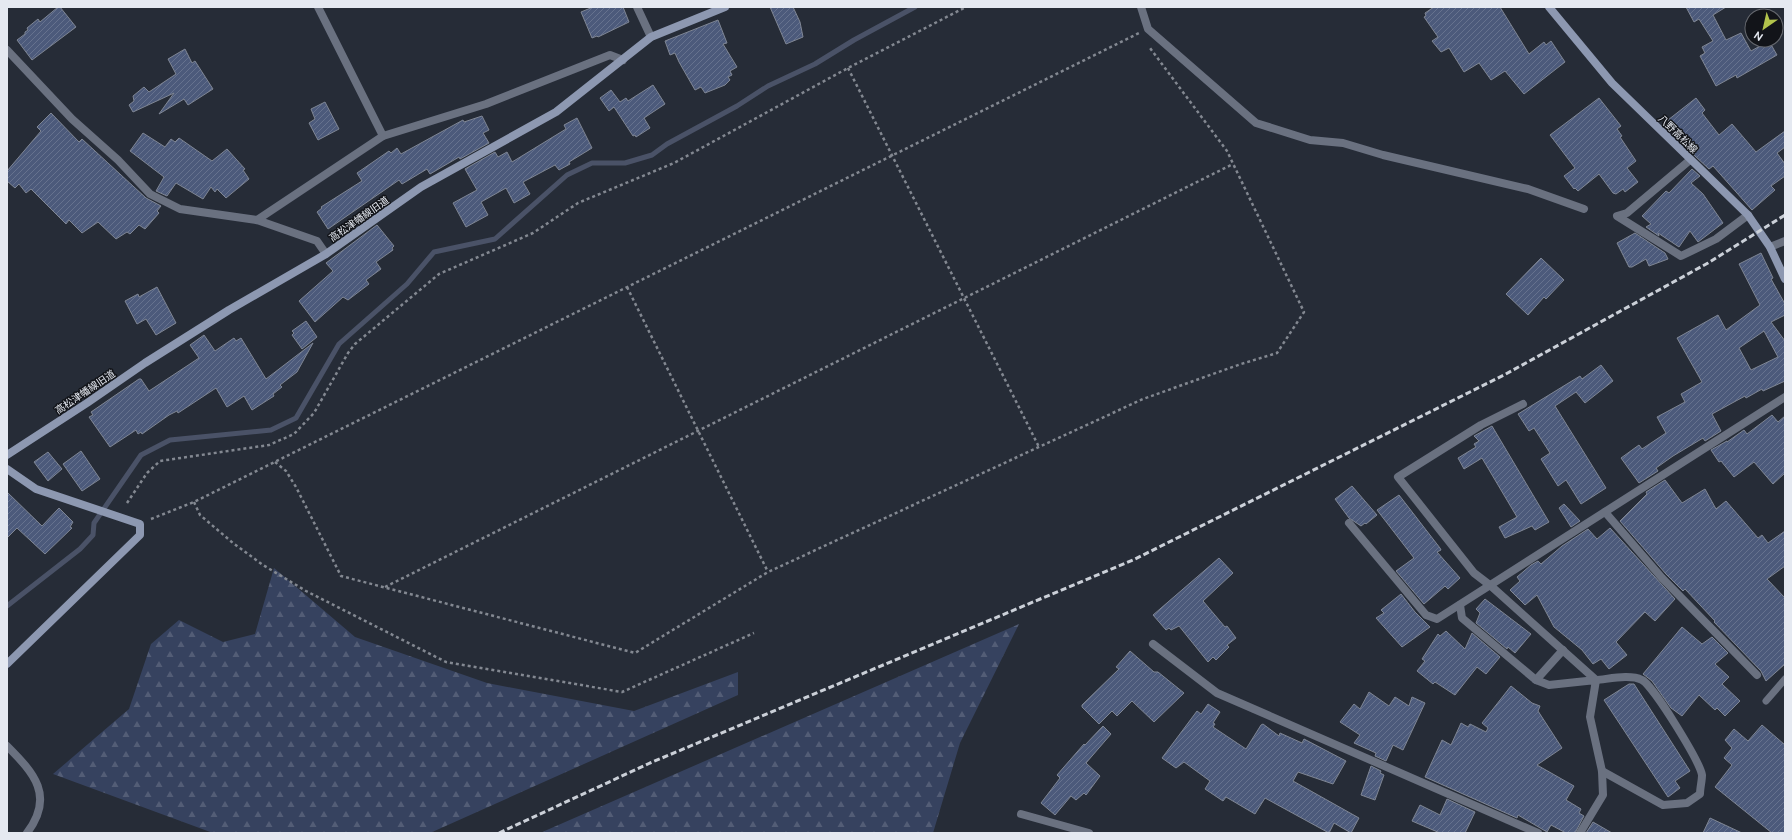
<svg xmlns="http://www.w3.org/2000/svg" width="1792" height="840" font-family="Ubuntu,'Noto Sans JP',sans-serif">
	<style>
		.forest { fill: url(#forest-firs) }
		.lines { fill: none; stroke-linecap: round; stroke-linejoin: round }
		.stream { stroke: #4a5267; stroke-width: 5 }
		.building { fill: url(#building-hatch); stroke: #7f8694; fill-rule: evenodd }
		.path { stroke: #838891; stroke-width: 2.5; stroke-dasharray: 3 3; stroke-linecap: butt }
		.lane { stroke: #6a7180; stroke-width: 7 }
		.street { stroke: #6a7180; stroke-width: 8 }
		.secondary { stroke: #8d98b1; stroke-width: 8 }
		.rail { stroke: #cbd0d8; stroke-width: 3; stroke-dasharray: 6 3; stroke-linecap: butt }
		.labels { text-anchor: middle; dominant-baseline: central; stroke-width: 3; stroke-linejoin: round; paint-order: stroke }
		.street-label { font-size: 10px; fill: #e5e9f1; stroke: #121419 }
	</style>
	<defs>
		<pattern id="forest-firs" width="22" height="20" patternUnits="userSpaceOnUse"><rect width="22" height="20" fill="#36425f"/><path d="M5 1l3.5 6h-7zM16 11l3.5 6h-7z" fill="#535d76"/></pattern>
		<pattern id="building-hatch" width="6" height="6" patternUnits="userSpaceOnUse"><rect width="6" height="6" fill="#4c5a7b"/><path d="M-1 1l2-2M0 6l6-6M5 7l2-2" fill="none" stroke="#66728e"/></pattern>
	</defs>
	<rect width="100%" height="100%" fill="#262c37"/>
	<!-- forest -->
	<g class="forest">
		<path d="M274 568 355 637 487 683 634 711 738 672V695L430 833H213L53 774 129 709 151 644 179 620 223 642 255 634Z"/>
		<path d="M1019 624 960 743 933 833H540Z"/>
	</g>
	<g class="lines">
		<!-- stream -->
		<path class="stream" d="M7 606 80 549 93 535 94 523 141 455 170 440 271 430 296 418 339 344 407 284 434 252 495 239 567 175 592 163H625L652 155 667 144 737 106 768 86 815 64 854 40 915 7"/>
	</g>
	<!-- building -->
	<g class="building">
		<path d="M58 7H60L76 27 32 60 17 40 25 34V32L28 30 27 28 38 19 40 22Z"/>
		<path d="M593 7H623L629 22 598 37 597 36 592 38 581 12Z"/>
		<path d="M770 7H793L800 22 803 37 786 44Z"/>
		<path d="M1434 7H1500L1529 54 1544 42 1546 45 1551 41 1565 62 1524 94 1505 71 1491 80 1479 63 1464 72 1449 48 1441 52 1432 41 1438 37 1424 17 1426 16 1425 13Z"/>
		<path d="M1686 7H1726L1713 15 1726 40 1741 33 1751 51 1769 41 1777 55 1737 78 1736 75 1716 86 1700 56 1705 53 1702 47 1713 41 1699 19 1694 22Z"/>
		<path d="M718 20 727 43 723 44 737 67 730 71 732 75 728 77 730 80 725 85 705 93 701 87 695 90 679 62 675 53 670 55 665 41Z"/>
		<path d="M185 49 192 63 195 61 213 89 188 105 184 99 159 114 174 93 133 112 129 105 134 101 133 96 144 87 149 92 176 74 168 59Z"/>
		<path d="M653 85 665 104 644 118 650 128 636 137 635 135 633 136 614 107 609 111 600 98 611 90 620 102 626 98 628 101Z"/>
		<path d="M1599 98 1621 126 1617 129 1622 136 1620 137 1636 161 1627 168 1638 182 1625 192 1623 189 1616 194 1613 193 1599 174 1578 191 1575 188 1574 189 1564 176 1575 168 1550 135Z"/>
		<path d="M1696 98 1705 110 1702 113 1719 135 1732 124 1756 152 1785 131V147L1777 153 1785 164V176L1771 186 1775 190 1752 210 1713 166 1709 169 1695 156 1668 120Z"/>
		<path d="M325 102 339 129 318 140 309 123 315 119 311 109Z"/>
		<path d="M51 113 79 142 82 139 146 198 161 206 157 211 159 213 145 229 139 225 130 234 127 232 116 239 98 222 82 233 69 220 66 224 31 189 26 193 19 184 15 188 7 181V171L41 131 37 127Z"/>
		<path d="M482 116 489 130 483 133 489 143 460 159 459 157 430 174 427 169 402 184 399 180 328 229 317 212 322 208 321 207 362 181 357 173 389 151 391 153 397 148 401 154 463 120 464 122Z"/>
		<path d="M577 118 592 148 569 162 570 164 559 170 555 165 523 182 530 194 514 203 506 188 481 202 488 215 466 227 453 203 477 190 465 169 495 152 498 157 507 152 512 162 517 159 566 129 564 125Z"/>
		<path d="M143 133 165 147 171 139 175 142 179 138 212 161 227 149 245 169 243 170 249 179 226 198 217 189 215 192 211 187 203 199 176 183 167 196 156 191 164 177 130 151Z"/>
		<path d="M1692 169 1700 176 1691 183 1703 194 1723 223 1698 242 1690 231 1679 247 1658 233 1659 236 1646 227 1651 224 1642 216 1666 191 1669 193Z"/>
		<path d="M377 225 394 246 392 248 393 250 376 262 381 269 366 280 369 284 348 300 343 297 315 322 299 301 333 271 326 263Z"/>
		<path d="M1635 233 1665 253 1668 259 1649 266 1646 259 1632 267H1629L1617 243Z"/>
		<path d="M1761 253 1773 278 1771 279 1785 304V315L1771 322 1785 341V381L1763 391 1762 389 1746 398 1745 396 1712 414 1721 431 1705 441 1703 438 1673 456 1656 468 1658 471 1639 483 1621 458 1639 445 1642 449 1666 433 1657 417 1685 402 1681 394 1702 382 1677 338 1718 315 1726 330 1760 305 1739 264ZM1764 331 1778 357 1751 370 1739 348Z"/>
		<path d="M1541 258 1564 280 1546 299 1544 297 1528 315 1506 294Z"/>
		<path d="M157 287 176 323 156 335 146 319 137 324 125 301 138 294 139 297Z"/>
		<path d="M306 321 317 337 302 349 292 335 294 333 292 331Z"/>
		<path d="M204 335 215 351 234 338 236 341 241 338 266 379 313 343 297 372 280 385 282 387 273 394 274 396 252 410 244 396 227 407 216 388 178 413 177 411 169 415 142 434 141 432 138 434 136 430 110 447 89 417 93 415 91 412 139 379H141L149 391 199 358 190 345Z"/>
		<path d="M1601 365 1613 381 1585 403 1576 392 1555 406 1606 488 1581 504 1566 480 1558 486 1541 459 1550 453 1534 428 1529 431 1518 414 1580 376 1582 379Z"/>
		<path d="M1772 415 1778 422 1785 416V473L1773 484 1754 462 1734 477 1721 461 1719 462 1711 450 1727 441V442L1744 430 1747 434Z"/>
		<path d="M1492 426 1549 522 1535 530 1532 526 1505 538 1499 527 1517 517 1482 458 1464 469 1458 458 1476 447 1474 444 1479 441 1474 436Z"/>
		<path d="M81 451 100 479 82 491 63 464Z"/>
		<path d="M48 452 62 469 48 481 34 462Z"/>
		<path d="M1665 480 1682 503 1705 489 1716 509 1726 501 1758 538 1762 535 1768 543 1785 531V566L1767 579 1785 598V664L1766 681 1761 671 1714 622 1715 621 1685 589 1683 591 1666 574 1620 521 1647 494 1646 492Z"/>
		<path d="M1352 486 1377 515 1366 524 1365 523 1361 526 1349 518 1335 499Z"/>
		<path d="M7 492 42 526 59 508 73 522 70 527 72 528 45 554 17 528 7 538Z"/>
		<path d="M1399 495 1440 548 1441 550 1437 552 1460 578 1448 589 1445 586 1424 604 1396 571 1414 558 1377 510Z"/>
		<path d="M1564 504 1580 521 1571 527 1559 508Z"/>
		<path d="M1610 528 1675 599 1655 621 1645 612 1616 642 1627 655 1609 669 1601 659 1593 664 1582 650 1554 627 1537 595 1525 605 1510 590 1520 581 1517 577 1531 565 1538 561 1541 564 1562 546 1588 529 1597 539Z"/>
		<path d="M1219 558 1233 573 1203 601 1225 627 1227 626 1236 638 1227 645 1229 647 1216 660 1213 657 1208 662 1179 626 1171 630 1169 628 1166 630 1153 615Z"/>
		<path d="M1401 594 1415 612 1430 627 1402 647 1376 618 1384 613 1381 610Z"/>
		<path d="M1485 599 1531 634 1515 653 1508 647 1507 649 1476 623 1480 613 1476 609Z"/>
		<path d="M1682 627 1702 644 1712 637 1728 653 1715 664 1729 677 1722 684 1740 701 1725 716 1717 708 1715 710 1699 695 1682 716 1671 708 1652 681 1643 674Z"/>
		<path d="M1446 631 1465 649 1472 633 1500 657 1486 674 1477 667 1455 695 1435 682 1433 684 1417 671 1425 661 1422 659 1438 634 1440 636Z"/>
		<path d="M1130 651 1154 672H1158L1184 693 1154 722 1132 701 1117 716 1112 711 1099 724 1082 707V705L1119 669 1116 667Z"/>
		<path d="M1629 684H1634L1690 771 1675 781 1680 788 1668 797 1604 700Z"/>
		<path d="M1511 686 1532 703 1540 706 1538 711 1562 748 1537 765 1574 786 1566 800 1581 809 1579 813 1584 816 1575 833H1566L1551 825 1547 832 1518 815 1517 818 1425 777 1442 740 1451 745 1461 723 1468 727 1470 724 1486 732 1488 728 1482 723Z"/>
		<path d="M1369 692 1389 706 1395 697 1409 706 1412 697 1425 703 1403 750 1393 745 1386 761 1375 756 1376 753 1354 743 1360 735 1340 722 1354 704 1360 709Z"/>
		<path d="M1208 704 1220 712 1213 723 1215 724 1213 727 1246 749 1261 725 1263 724 1279 736 1280 733 1302 743 1304 739 1346 761 1333 784 1298 772 1293 781 1359 818 1351 833 1334 823 1329 833 1265 798 1255 814 1226 797 1223 801 1205 789 1210 781 1184 762 1176 768 1162 758 1197 711 1201 714Z"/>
		<path d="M1762 725 1785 745V833H1772L1715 787 1732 765 1724 758 1732 748 1725 740 1734 729 1748 741Z"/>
		<path d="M1103 726 1111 734 1086 763 1100 776 1086 795 1084 793 1076 800 1071 796 1055 815 1041 803 1060 778 1057 775 1084 744 1085 745Z"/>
		<path d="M1371 766 1381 771 1380 773 1384 775 1375 800 1361 795Z"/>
		<path d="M1447 799 1475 812 1465 833H1440L1412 821 1420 805 1440 815Z"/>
		<path d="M1710 818 1742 833H1703Z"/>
		<path d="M1593 822 1612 833H1586Z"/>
	</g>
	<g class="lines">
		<!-- path -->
		<g class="path">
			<path d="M848 68 1039 447"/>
			<path d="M627 287 768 572"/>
			<path d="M275 462 286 471 296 487 341 576 635 653 768 572 1143 399 1241 364 1277 353 1304 312 1227 151 1150 48"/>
			<path d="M194 502 200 515 233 543 263 565 306 591 446 662 622 692 754 633"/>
			<path d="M127 503 147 473 160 461 269 445 294 434 314 413 348 353 355 344 439 274 533 233 578 203 674 163 848 68 966 7"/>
			<path d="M151 519 194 502 1139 33"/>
			<path d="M385 587 1233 164"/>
		</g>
		<!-- lane -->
		<path class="lane" d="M1766 701 1785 679"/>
		<!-- street -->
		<g class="street">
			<path d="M318 7 383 136"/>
			<path d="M637 7 651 37"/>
			<path d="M1141 7 1148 29 1256 123 1310 140 1343 143 1383 155 1528 189 1584 209"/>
			<path d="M7 50 72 119 118 160 150 194 180 209 257 220 317 241 326 254"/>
			<path d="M1690 160 1627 213 1617 216 1681 256 1716 239 1748 215"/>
			<path d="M257 220 383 136 486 104 610 55 623 60"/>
			<path d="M1770 247 1785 241"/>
			<path d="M1523 404 1481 425 1398 477 1474 573 1491 586 1596 680C1609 679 1630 674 1642 680 1653 685 1700 762 1702 775 1702 781 1700 788 1700 794L1687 803 1663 805 1602 771"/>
			<path d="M1605 512 1662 578 1757 675"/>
			<path d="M1349 523 1426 615 1437 619 1785 397"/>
			<path d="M1460 605 1462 618 1536 680 1563 650"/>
			<path d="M1153 644 1217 693 1538 833"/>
			<path d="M1536 680 1549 685 1596 680 1590 717 1602 771 1603 795 1580 833"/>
			<path d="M7 746C34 773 55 796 27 833"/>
			<path d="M1021 814 1089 833"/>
		</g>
		<!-- secondary -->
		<g class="secondary">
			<path d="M1549 7 1612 83 1748 215 1770 247 1785 279"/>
			<path d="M7 455 87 403 145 363 229 310 326 254 421 187 556 112 651 37 725 7"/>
			<path d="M7 469 36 489 140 524V535L7 664"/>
		</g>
		<!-- rail -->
		<path class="rail" d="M499 833 650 763 1133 560 1504 375 1708 263 1785 215"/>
	</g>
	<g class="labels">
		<!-- street labels -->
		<g class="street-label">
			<text transform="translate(1678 134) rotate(44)">八野高松線</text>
			<text transform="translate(359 219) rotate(-35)">高松津幡線旧道</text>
			<text transform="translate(85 392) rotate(-34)">高松津幡線旧道</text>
		</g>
	</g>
	<!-- border -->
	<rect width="1792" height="840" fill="none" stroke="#e5e9f1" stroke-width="16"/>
	<!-- north arrow -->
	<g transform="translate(1764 28) rotate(214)"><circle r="19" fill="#121419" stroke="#66696f"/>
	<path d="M0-3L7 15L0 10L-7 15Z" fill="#b2c34c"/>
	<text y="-6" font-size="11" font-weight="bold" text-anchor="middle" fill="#e5e9f1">N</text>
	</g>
</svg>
